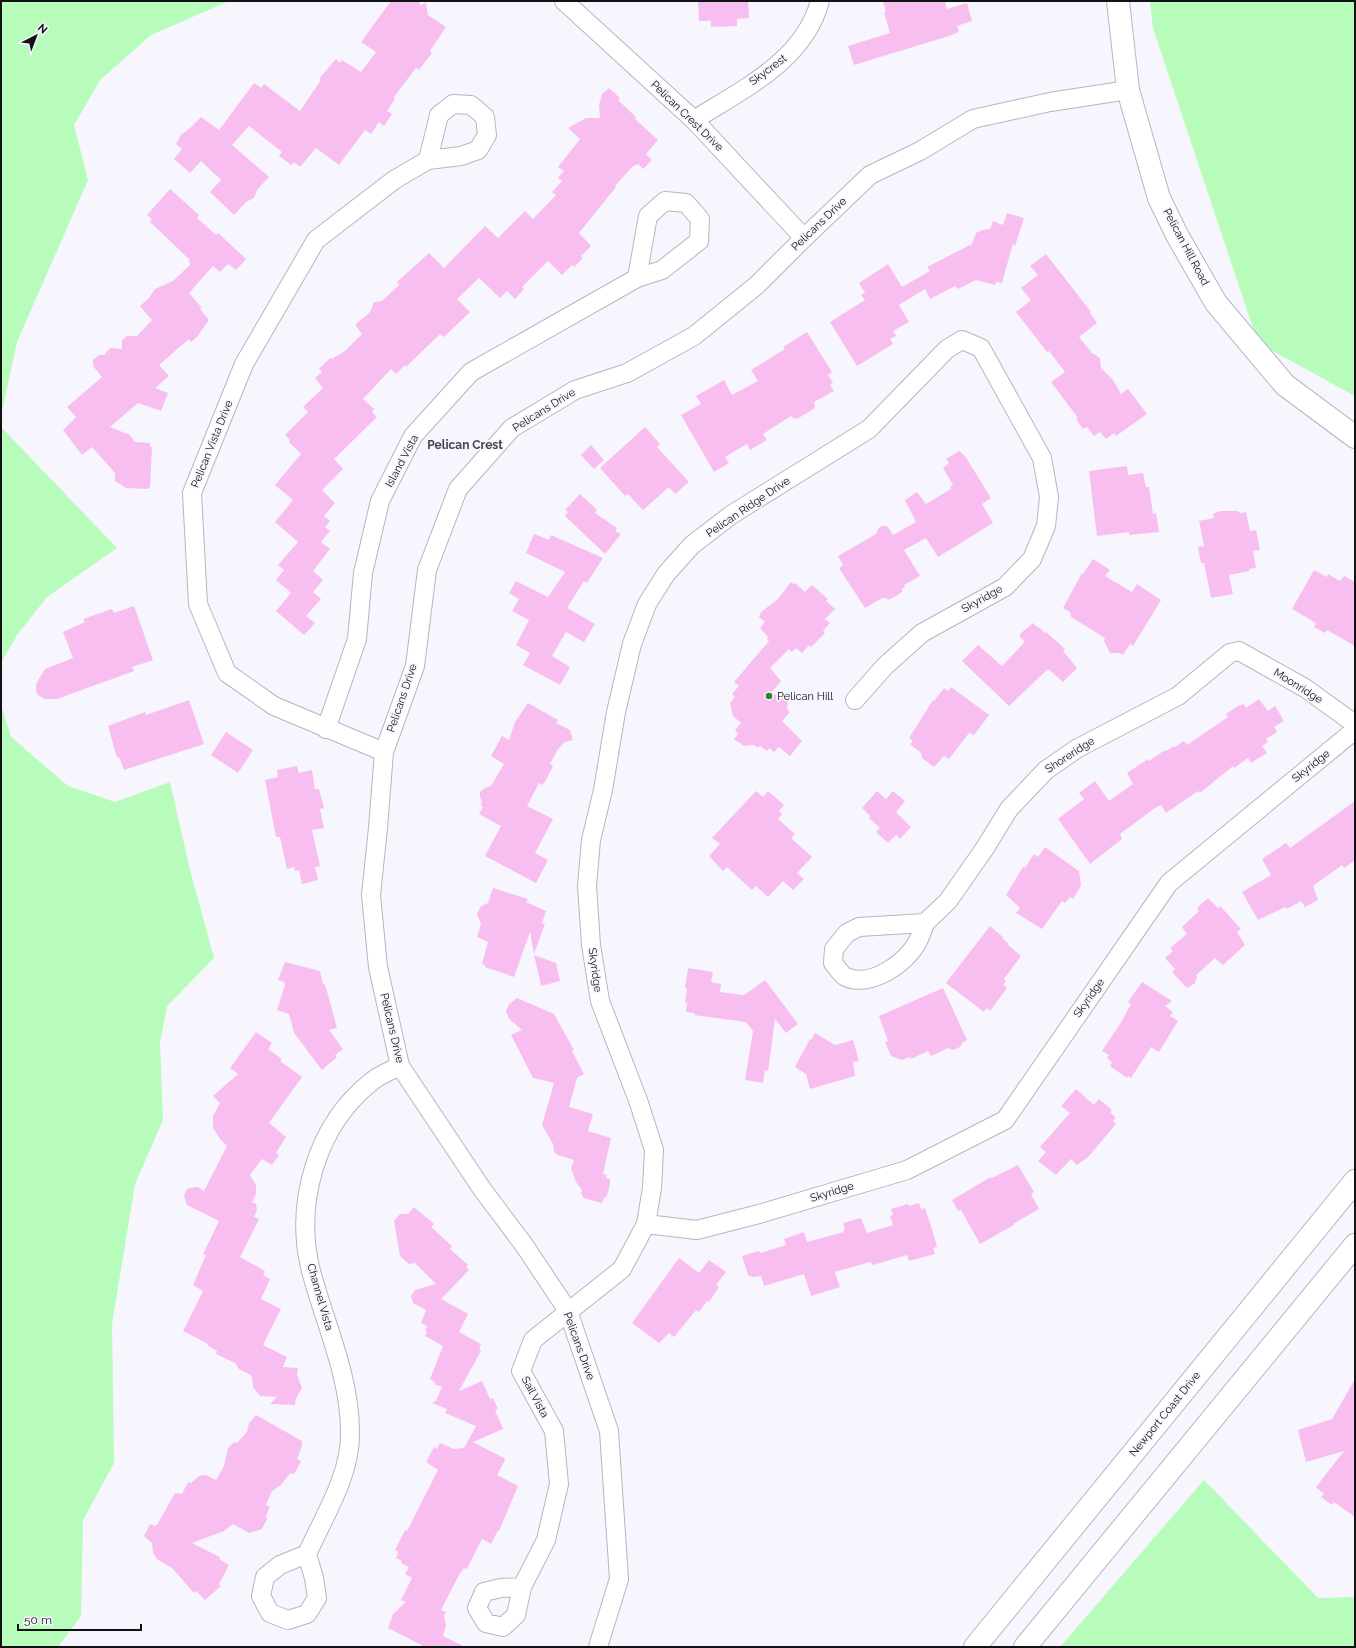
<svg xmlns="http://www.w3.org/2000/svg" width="1356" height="1648" font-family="Raleway,sans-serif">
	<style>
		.green { fill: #b7fcba }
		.building { fill: #f9bef0 }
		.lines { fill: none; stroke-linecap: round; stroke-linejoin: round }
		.minor-casing { stroke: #b7b5be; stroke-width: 20 }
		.tertiary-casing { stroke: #b7b5be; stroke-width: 24 }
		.primary-casing { stroke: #b7b5be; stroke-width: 24 }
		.minor { stroke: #fff; stroke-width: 18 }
		.tertiary { stroke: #fff; stroke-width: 22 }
		.primary { stroke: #fff; stroke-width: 22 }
		.poi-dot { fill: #2d802c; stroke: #f7f5fe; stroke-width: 1.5 }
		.labels { text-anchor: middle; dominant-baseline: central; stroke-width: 3.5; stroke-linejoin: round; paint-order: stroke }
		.street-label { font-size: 11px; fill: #121114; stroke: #f7f5fe }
		.poi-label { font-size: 11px; fill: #121114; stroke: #f7f5fe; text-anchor: start }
		.neighbourhood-label { font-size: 12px; font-weight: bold; fill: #47454d; stroke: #f7f5fe }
	</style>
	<rect width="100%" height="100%" fill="#f7f5fe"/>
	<!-- green -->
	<g class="green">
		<path d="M1 1H229L151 35 100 80 74 125 88 180 17 342 1 416Z"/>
		<path d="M1150 1H1355V396L1258 343 1153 28Z"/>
		<path d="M1 427 117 548 47 597 17 635 1 663Z"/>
		<path d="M1 705 11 737 68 786 115 802 170 782 190 870 214 958 167 1006 160 1043 163 1120 135 1184 112 1324 114 1463 83 1520 81 1616 58 1647H1Z"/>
		<path d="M1204 1480 1318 1598 1355 1597V1647H1060Z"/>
	</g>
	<!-- building -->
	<g class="building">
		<path d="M391 1H419L420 5 426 3 428 15 446 27 430 51 432 53 419 70 416 68 394 97 395 99 387 111 392 114 384 126 379 122 371 134 365 130 339 165 316 148 300 167 294 162 291 165 279 156 282 152 249 126 232 145 269 177 257 190 254 198 246 202 234 215 210 192 221 180 201 161 190 173 174 159 182 149 176 144 181 135 189 129 201 117 219 130 254 83 261 88 264 84 300 111 321 80 319 79 336 59 340 63 342 60 361 72 376 52 361 42Z"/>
		<path d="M698 1H748L749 18 737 19V26L711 27V21H699Z"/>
		<path d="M883 1H945L947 9 967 3 972 21 957 26 959 32 949 36 854 65 848 46 890 33 884 12H886Z"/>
		<path d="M609 88 620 98 618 100 636 117 635 119 658 140 646 154 652 160 643 169 638 164 632 167 615 186 616 187 579 233 591 246 581 256 583 258 574 267 572 265 562 275 548 261 522 287 524 289 515 299 507 291 500 298 479 278 457 299 470 312 444 337 440 334 406 367 405 365 396 374 391 369 363 399 374 409 372 412 377 417 334 459 343 469 322 490 335 503 324 516 330 521 325 527 330 531 321 542 330 549 313 571 323 580 313 592 321 599 306 616 315 623 304 635 276 611 291 593 276 580 284 570 278 565 298 542 275 522 293 500 275 485 301 454 289 442 290 440 285 435 308 412 303 407 323 388 315 378 322 372 319 369 330 358 332 359 345 351 362 334 356 326V324L370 312 374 302 382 301 399 285 397 282 429 253 444 268 485 226 498 238 525 211 533 219 556 195 552 192 562 181 558 178 564 171 558 167 580 139 568 128 586 118H600L599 105 602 94Z"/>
		<path d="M170 189 199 215 197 218 216 235 218 233 246 259 236 270 228 264 220 272 213 266 189 293 202 308 200 309 209 320 197 337 191 342 189 339 159 365 169 376 155 388 168 393 161 411 138 403 110 427 130 435 135 442 150 443V447H152L150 487 148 489 126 488 115 481V473L92 447 82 455 63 430 76 417 67 407 102 377 93 366V360L99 355H104L110 348 122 349V340L127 336H137L152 320 140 306 149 298 155 289 173 281 191 264 188 261 190 260 150 222 152 219 147 215Z"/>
		<path d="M1007 213 1024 218 1015 246 1013 243 1002 283 996 282 995 285 976 280 958 289 955 286 930 299 925 289 899 305 909 322 893 331 896 336 890 339 893 344 857 366 830 322 865 300 861 295 865 293 859 283 888 264 902 287 930 271 927 267 972 244 976 233 982 230 990 229 993 221 1003 225Z"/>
		<path d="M1046 254 1091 312 1090 313 1097 323 1079 337 1092 353 1100 358 1101 368 1113 380 1121 394 1128 389 1147 414 1116 436 1114 433 1106 439 1100 432 1094 436 1087 427 1083 429 1076 419 1078 418 1051 382 1065 372 1049 351 1047 352 1016 312 1031 300 1021 288 1038 275 1030 266Z"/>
		<path d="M807 332 832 372 828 375 833 383 830 385 834 391 814 402 815 408 797 419 796 418 794 419 791 416 763 434 767 440 750 450 747 444 725 457 729 463 714 472 681 415 701 404 696 396 724 380 732 395 758 381 751 370 785 349 783 347Z"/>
		<path d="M645 427 660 444 657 447 689 482 675 494 669 487 643 510 628 494 625 496 600 468Z"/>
		<path d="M591 445 604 460 594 469 581 455Z"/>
		<path d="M959 451 965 456 991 498 982 504 993 523 938 557 926 538 904 550 920 576 904 585 905 587 901 589 903 591 896 596 888 600 886 598H882L865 608 839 568 843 565 838 556 876 534 878 529 882 526H887L893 535 916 522 905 500 917 492 926 504 951 489 950 487 953 485 943 468 949 463 946 459Z"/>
		<path d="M1127 466 1128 475 1143 473 1146 487H1149L1153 514 1156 513 1159 532 1129 535V532L1097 536 1089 471Z"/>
		<path d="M580 494 597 510 595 513 617 528 615 531 621 534 605 554 565 516 568 512 565 510Z"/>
		<path d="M1220 511H1238L1240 513 1246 512 1250 531 1256 530 1260 550 1253 551 1256 568 1249 569 1250 571 1229 575 1233 594 1211 598 1204 563H1201L1198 547 1204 546 1199 521 1214 518 1213 514Z"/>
		<path d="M534 534 549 540 551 535 603 558 587 583 584 581 567 608 595 624 584 642 566 632 552 656 570 667 560 685 523 665 530 653 516 645 529 620 512 611 519 599 509 593 516 581 548 597 565 572 526 553Z"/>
		<path d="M1093 559 1110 570 1105 576 1132 592 1137 584 1161 600 1133 646 1130 644 1123 655 1119 653H1110L1104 641 1105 638 1071 617 1070 612 1063 608 1082 573 1083 574Z"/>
		<path d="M1314 570 1327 577 1328 574 1340 581 1344 576 1355 582V646L1327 630 1325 633 1314 627 1316 623 1292 609Z"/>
		<path d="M791 582 793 584 795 583 805 592 812 585 828 599 826 601 835 609 825 619 830 623 823 631 825 633 811 647 809 645 802 653 796 648 792 652 789 649 770 668 781 681 771 693 788 700 787 709 790 712 782 721 802 741 790 756 779 747 774 752 769 748 767 751 760 746 758 748 754 745 744 746 734 739 738 734 735 730 741 723 733 716 730 703 735 697 732 694 739 686 734 682 769 641 767 639 768 637 760 628 765 622 759 617 761 612 778 599Z"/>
		<path d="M134 606 153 660 132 667 134 671 57 699H45L38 695 36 692V684L45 669 73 658 63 632 85 622 83 619 112 609 114 613Z"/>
		<path d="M1033 623 1038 628 1039 627 1045 633 1046 632 1065 649 1063 651 1077 668 1063 682 1048 669 1009 706 962 661 978 645 1002 666 1023 644 1024 641 1020 637V634Z"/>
		<path d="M951 687 989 715 974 735 969 733 949 759 944 756 934 767 922 758 921 753 910 744 913 741 909 738 933 700 934 701 944 688 948 691Z"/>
		<path d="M1259 699 1268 711 1275 706 1284 721 1274 727 1277 732 1266 739 1268 742 1262 746 1267 753 1251 763 1248 758 1234 768 1233 766 1200 793 1198 791 1166 813 1161 805 1155 808 1120 834 1122 839 1090 864 1058 819 1084 799 1079 793 1095 781 1109 801 1133 784 1127 773 1148 759 1149 761 1165 750 1166 751 1174 746 1175 747 1184 741 1187 745 1228 717 1226 714 1238 706 1244 704 1246 708Z"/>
		<path d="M189 700 204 744 124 770 119 757 117 758 108 726 145 712 146 715Z"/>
		<path d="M528 703 558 720 556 723 570 730 573 740 565 742 558 749 550 764 553 766 546 780 542 785 539 783 527 806 553 819 535 853 548 860 536 883 485 856 501 826 479 814 483 807 481 805 482 802 480 797V792L485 788 491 786 504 764 491 756 502 736 509 740 515 722Z"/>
		<path d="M226 732 253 750 238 773 211 755Z"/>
		<path d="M297 766 299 773 312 770 315 789H319L324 808 320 809 324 828 312 830 320 866 315 867 318 880 302 884 299 870 295 871 294 867 287 869 280 837H276L265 780 278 777 277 770Z"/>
		<path d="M756 791 763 797 768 791 784 805 779 811 782 815 778 819 795 834 791 838 812 857 797 873 804 879 793 890 783 881 768 897 756 886 752 890 727 867 723 871 709 856 720 844 712 838Z"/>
		<path d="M877 791 886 799 893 791 905 801 896 812 911 827 900 839 896 835 888 843 876 832 880 828 869 818 870 816 862 808Z"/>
		<path d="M1355 801V860L1344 868 1342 865 1313 886 1318 900 1305 907 1301 901 1287 909 1285 907 1258 920 1242 892 1271 875 1262 859 1286 843 1290 848Z"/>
		<path d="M1045 847 1079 871 1081 886 1073 899 1070 897 1065 903 1062 901 1042 929 1016 913 1020 908 1006 895 1023 867 1025 868 1034 854 1038 857Z"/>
		<path d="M493 888 528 899 526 902 546 911 542 923 545 924 534 954 530 932 514 977 485 967V965L482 964 488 942 477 937 481 924 477 914 481 906 488 903Z"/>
		<path d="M1208 898 1218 908 1220 906 1241 929 1237 932 1245 945 1223 965 1215 958 1196 975 1197 977 1195 983 1187 988 1172 972 1175 969 1165 958 1173 951 1170 948 1187 934 1182 927 1199 911 1197 908Z"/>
		<path d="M990 926 1003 937 1002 938 1009 944 1008 945 1021 956 1004 979 1006 981 1003 985 1007 988 990 1011 987 1008 984 1012 946 983Z"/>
		<path d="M534 955 556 963 560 981 541 986Z"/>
		<path d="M285 962 320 971 323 985 325 984 337 1028 329 1030 343 1049 335 1055 337 1057 322 1070 294 1033 289 1014 277 1010 285 985 284 982 278 980Z"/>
		<path d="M688 968 713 972 711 982 721 984 720 992 744 995 765 980 798 1024 786 1033 775 1019 768 1071 765 1070 763 1083 745 1080 753 1031 746 1022 694 1015 695 1013 686 1012 687 1003H685L687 989 685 988Z"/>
		<path d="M1142 982 1172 1001 1165 1006 1173 1012 1170 1016 1178 1021 1159 1052 1151 1047 1131 1078 1128 1076 1127 1078 1110 1066 1112 1062 1107 1058 1109 1055 1102 1051 1122 1021 1131 1004 1128 1002Z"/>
		<path d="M943 988 967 1040 963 1042 960 1047 953 1050 948 1048 931 1056 928 1051 911 1059 910 1057 902 1060 891 1056 885 1042 888 1041 879 1016Z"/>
		<path d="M517 998 554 1014 574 1050 572 1051 584 1074 577 1078 569 1107 593 1114 588 1131 611 1138 603 1174 607 1175 606 1178 610 1179V1184L607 1196 604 1198 602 1203 583 1198V1195L581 1194 582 1190 576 1182 571 1168 574 1160 558 1155 554 1152 553 1144 542 1125 554 1083 533 1078 511 1035 522 1030 509 1019 506 1011 509 1004Z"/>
		<path d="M256 1032 272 1043 268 1049 282 1059 280 1061 302 1077 269 1123 286 1137 276 1153 279 1155 272 1165 262 1159 250 1175 256 1185V1194L252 1202 256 1204 257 1210 254 1217 259 1219 240 1257 265 1271 263 1275 270 1279 261 1299 281 1309 263 1345 287 1357 283 1367 298 1368 297 1375 302 1388 296 1398 295 1405 270 1404 277 1397 260 1396 253 1387 252 1376 239 1369 235 1363 216 1354 217 1351 208 1346V1344L183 1331 203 1291 193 1285 206 1255 203 1254 219 1221 187 1205 184 1196 187 1189 190 1188 198 1187 204 1191 227 1146 220 1139 213 1128V1116L220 1103 213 1096 238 1074 230 1068Z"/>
		<path d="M815 1033 835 1045 853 1040 859 1061 853 1062 855 1076 810 1089 806 1074 795 1067 810 1039 811 1040Z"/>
		<path d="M1076 1089 1094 1105 1099 1099 1112 1110 1110 1112 1116 1118 1113 1121 1116 1124 1088 1157 1077 1165 1071 1159 1056 1175 1038 1161 1046 1152 1040 1147 1070 1113 1061 1106Z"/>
		<path d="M1018 1165 1034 1192 1031 1194 1039 1209 1013 1224 1014 1225 980 1244 961 1210 958 1211 952 1200 989 1178 994 1177Z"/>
		<path d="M919 1203 921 1209 925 1208 931 1226 937 1247 933 1248 935 1254 909 1261 907 1255 873 1265 870 1262 835 1272 840 1287 811 1296 804 1274 764 1286 761 1276 752 1277 748 1275 742 1256 759 1251 760 1253 786 1245 784 1239 804 1232 807 1242 844 1232 843 1230 845 1229 843 1223 861 1218 867 1233 893 1225 890 1216 893 1215 891 1209 908 1204 909 1206Z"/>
		<path d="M414 1207 434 1224 431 1227 452 1246 450 1249 468 1265 466 1267 469 1270 441 1299 468 1314 459 1332 481 1344 479 1350 481 1351 459 1391 482 1381 490 1399 493 1398 498 1409 495 1410 503 1429 473 1442 504 1458 505 1460 497 1475 518 1486 499 1531 498 1530 491 1544 482 1539 467 1569 464 1568 459 1575 441 1610 446 1612 444 1616 446 1625 443 1636 465 1647H425L388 1628 393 1614 406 1602 401 1600 412 1578 405 1574 409 1567 401 1563 402 1561 396 1558 398 1552 395 1550 405 1530 407 1531 438 1470 426 1462 434 1447 437 1449 440 1443 454 1449 464 1448 476 1426 445 1413 447 1409 432 1403 436 1401 442 1387 434 1384 435 1382 430 1379 443 1346 425 1336 427 1332 425 1330 427 1326 421 1323 426 1310 413 1303 411 1296 415 1290 436 1284 415 1263 409 1264 400 1256 394 1221 400 1214H408Z"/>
		<path d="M679 1258 699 1273 709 1260 726 1272 716 1285 719 1287 709 1302 707 1301 699 1312 696 1310 674 1337 669 1333 659 1343 632 1323Z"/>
		<path d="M1355 1379V1517L1334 1502 1332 1505 1321 1497 1324 1494 1316 1487 1344 1451 1306 1462 1298 1430 1332 1419Z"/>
		<path d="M256 1415 302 1441V1446L297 1459 301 1461 294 1474 290 1473 282 1484 272 1491 266 1505 270 1507 266 1516 267 1519 262 1529 249 1533 233 1524 224 1531 192 1543 220 1557 219 1559 229 1565 219 1584 221 1586 205 1600 196 1591 194 1593 172 1568 157 1559 153 1553 152 1543 144 1536 150 1524 155 1526 157 1525 175 1493 182 1494 188 1482 191 1483 199 1476 206 1475 216 1480 224 1466 228 1448 234 1442 237 1443 247 1432 249 1423Z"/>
	</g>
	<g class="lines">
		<defs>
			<g id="minor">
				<path d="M564 1 694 120 804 238"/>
				<path d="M694 120C743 89 804 61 820 1"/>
				<path d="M326 729 357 639 363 573 380 501 413 436 471 372 637 278 662 270 699 241 700 219 686 203 665 201 648 216 637 278"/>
				<path d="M384 752 274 706 227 673 198 604 192 493 244 364 316 240 394 180 428 160 461 156 478 150 487 135 485 117 471 105 453 104 439 115 428 160"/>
				<path d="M925 923C923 929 921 935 918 941 907 963 871 988 846 977 841 975 837 967 833 963L834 949 847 933 859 927 925 923 948 901 985 848 1009 809 1046 770 1078 748 1178 696 1230 653 1239 651 1305 688 1355 724"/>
				<path d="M646 1224 697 1230 759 1214 907 1170 1005 1120 1169 883 1355 730"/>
				<path d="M307 1554 280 1565 265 1577 261 1596 270 1613 288 1620 307 1614 317 1598 314 1578 307 1554C324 1516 351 1475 350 1432 350 1376 325 1324 311 1271 294 1204 316 1126 371 1082 379 1075 390 1071 400 1066"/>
				<path d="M522 1587 501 1588 484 1592 477 1608 486 1623 503 1627 516 1615 522 1587 546 1540 559 1484 554 1431 521 1371 533 1340 622 1269 646 1224 652 1188 654 1150 639 1103 600 1001 591 945 587 886 591 840 603 790 616 712 632 644 647 604 666 574 692 545 731 515 869 429 947 349 962 340 981 348 1042 458 1049 497 1046 526 1032 559 1005 587 922 633 885 666 855 700"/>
				<path d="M598 1647 619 1579 609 1431 568 1311 524 1245 482 1189 400 1066 378 967 371 895 378 828 384 752 415 666 427 570 458 489 512 428 575 390 627 373 694 336 757 285 804 238 870 175 920 151 973 119 1050 102 1128 90"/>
			</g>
			<path id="tertiary" d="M1118 1 1128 90 1159 198 1177 235 1216 303 1285 385 1355 437"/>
			<g id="primary">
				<path d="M975 1647 1355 1181"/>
				<path d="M1025 1647 1355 1245"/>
			</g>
		</defs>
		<!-- minor casing -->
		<use href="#minor" class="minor-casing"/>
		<!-- tertiary casing -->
		<use href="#tertiary" class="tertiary-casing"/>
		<!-- primary casing -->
		<use href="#primary" class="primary-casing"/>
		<!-- minor -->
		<use href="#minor" class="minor"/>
		<!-- tertiary -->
		<use href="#tertiary" class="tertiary"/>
		<!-- primary -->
		<use href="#primary" class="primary"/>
	</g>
	<!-- markers -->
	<circle class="poi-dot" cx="769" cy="696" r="4"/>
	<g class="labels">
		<!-- street labels -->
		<g class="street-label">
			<text transform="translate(768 70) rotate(-37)">Skycrest</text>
			<text transform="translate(687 116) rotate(44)">Pelican Crest Drive</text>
			<text transform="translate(819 224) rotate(-44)">Pelicans Drive</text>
			<text transform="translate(1186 247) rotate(62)">Pelican Hill Road</text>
			<text transform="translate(544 410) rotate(-32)">Pelicans Drive</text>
			<text transform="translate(212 444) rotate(-68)">Pelican Vista Drive</text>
			<text transform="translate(402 461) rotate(-62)">Island Vista</text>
			<text transform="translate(748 507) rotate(-34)">Pelican Ridge Drive</text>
			<text transform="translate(982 599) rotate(-29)">Skyridge</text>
			<text transform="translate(1298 686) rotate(32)">Moonridge</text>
			<text transform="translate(402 698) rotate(-71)">Pelicans Drive</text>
			<text transform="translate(1070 755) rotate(-33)">Shoreridge</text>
			<text transform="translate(1311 766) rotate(-39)">Skyridge</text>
			<text transform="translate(595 970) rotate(82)">Skyridge</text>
			<text transform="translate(1089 998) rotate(-55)">Skyridge</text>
			<text transform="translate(392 1028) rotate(77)">Pelicans Drive</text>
			<text transform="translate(832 1192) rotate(-17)">Skyridge</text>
			<text transform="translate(320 1297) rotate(74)">Channel Vista</text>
			<text transform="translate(579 1346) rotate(70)">Pelicans Drive</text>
			<text transform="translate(535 1397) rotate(62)">Sail Vista</text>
			<text transform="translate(1165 1414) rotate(-51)">Newport Coast Drive</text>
		</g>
		<!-- poi labels -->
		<g class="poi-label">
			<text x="777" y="696">Pelican Hill</text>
		</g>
		<!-- neighbourhood labels -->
		<g class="neighbourhood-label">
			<text x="465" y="445">Pelican Crest</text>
		</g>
	</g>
	<!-- border -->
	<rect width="1356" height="1648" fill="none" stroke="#121114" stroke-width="4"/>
	<!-- north arrow -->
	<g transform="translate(36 36) rotate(42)" stroke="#f7f5fe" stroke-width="3" paint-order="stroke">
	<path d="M0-3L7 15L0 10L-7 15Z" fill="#121114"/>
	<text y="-6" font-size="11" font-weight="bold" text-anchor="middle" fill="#121114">N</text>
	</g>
	<!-- scale -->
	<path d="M18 1624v6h123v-6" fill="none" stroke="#121114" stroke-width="2"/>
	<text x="24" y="1624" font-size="12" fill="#121114" stroke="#f7f5fe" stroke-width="3" paint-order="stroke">50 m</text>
</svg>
